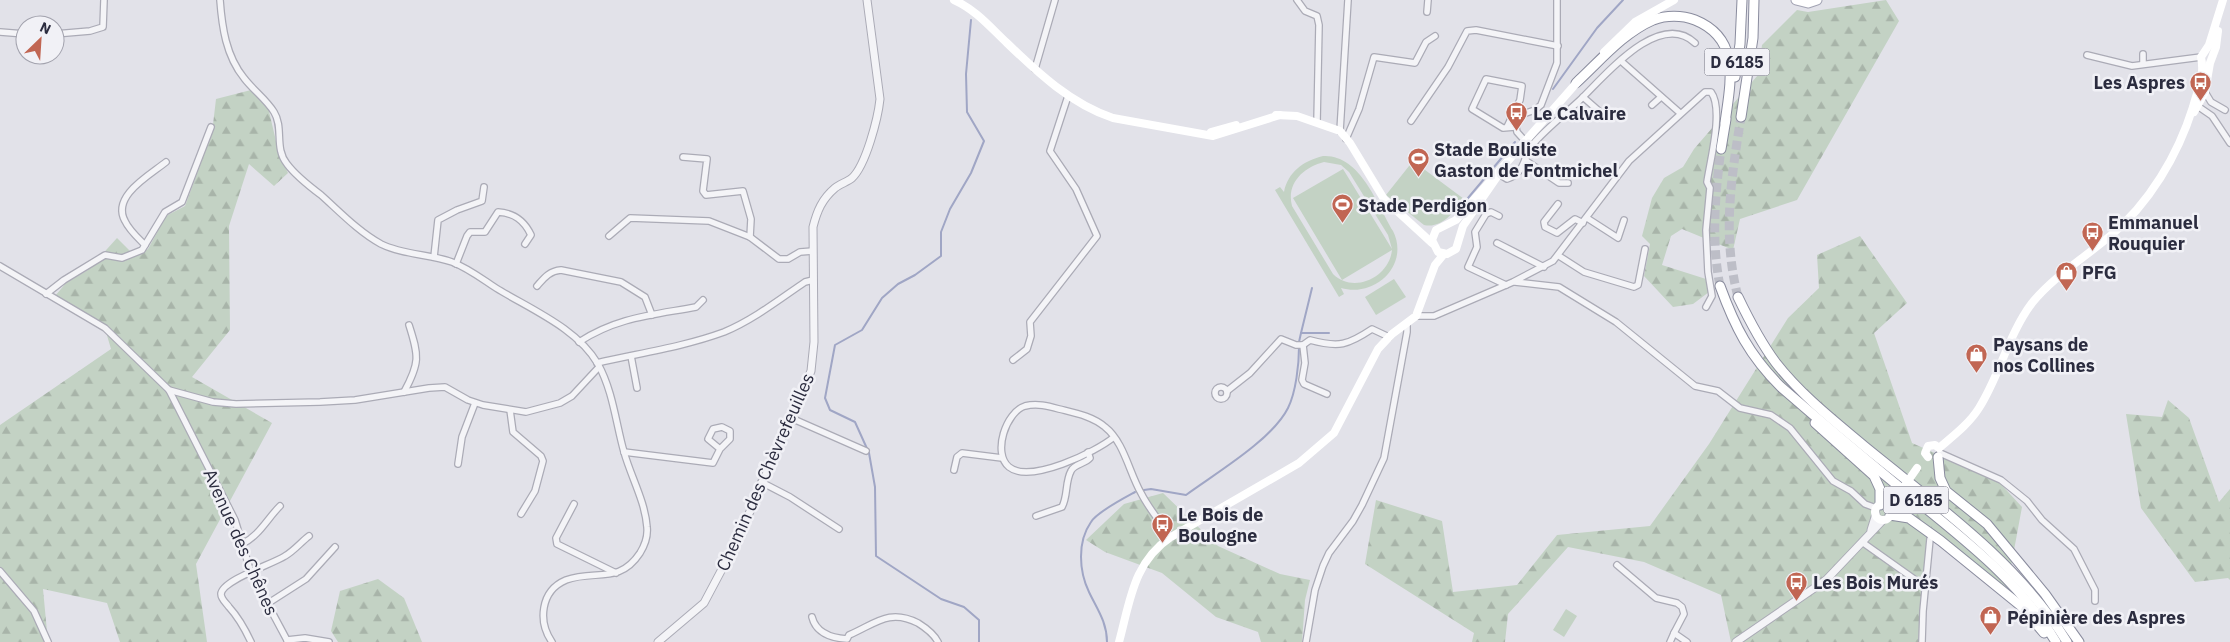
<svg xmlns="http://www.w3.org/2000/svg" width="2230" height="642" font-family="'IBM Plex Sans',sans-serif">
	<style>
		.green { fill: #c3d2c4; fill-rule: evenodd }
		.forest { fill: url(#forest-firs) }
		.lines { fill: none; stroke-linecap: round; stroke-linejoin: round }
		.stream { stroke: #a0a6c5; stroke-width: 2 }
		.trunk-tunnel { stroke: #bdbec7; stroke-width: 9; stroke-dasharray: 9 4.5; stroke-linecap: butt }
		.minor-casing { stroke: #ababb6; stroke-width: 8 }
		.tertiary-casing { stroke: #ababb6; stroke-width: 9 }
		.primary-casing { stroke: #a2a3b3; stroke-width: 11 }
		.trunk-casing { stroke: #8a8c9e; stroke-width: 11 }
		.minor { stroke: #f4f4f7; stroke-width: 5.5 }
		.tertiary { stroke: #f4f4f7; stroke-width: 7 }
		.secondary { stroke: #fff; stroke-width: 8 }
		.primary { stroke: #fff; stroke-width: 9 }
		.trunk { stroke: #fff; stroke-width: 9 }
		.secondary-bridge { stroke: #fff; stroke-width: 8 }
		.labels { text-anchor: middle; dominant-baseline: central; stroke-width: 5; stroke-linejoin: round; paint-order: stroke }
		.shield { fill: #f1f1f6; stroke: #666776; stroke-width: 1 }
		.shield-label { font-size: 16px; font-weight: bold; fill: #2b2c3f }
		.poi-label { font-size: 18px; font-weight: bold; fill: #2b2c3f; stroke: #f1f1f6; text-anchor: start }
		.street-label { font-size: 18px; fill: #2b2c3f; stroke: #f1f1f6 }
	</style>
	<defs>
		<pattern id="forest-firs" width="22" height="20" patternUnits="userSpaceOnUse" patternTransform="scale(1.25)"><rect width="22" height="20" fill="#c3d2c4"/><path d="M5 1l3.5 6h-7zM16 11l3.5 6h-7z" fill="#a8b4a9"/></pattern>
	</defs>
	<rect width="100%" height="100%" fill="#e2e2e9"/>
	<!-- green -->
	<g class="green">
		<path d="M1323 156C1360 154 1377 204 1393 231 1410 265 1375 298 1341 288L1344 294 1339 297 1275 190 1280 187 1284 192C1288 172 1303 161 1323 156ZM1324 162 1341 165 1349 172 1388 235 1392 249 1343 169 1293 198 1342 280 1392 250C1389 278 1353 294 1333 274L1292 206C1286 183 1304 167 1324 162Z"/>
		<path d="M1413 161 1464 199C1455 211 1442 229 1424 225L1386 195Z"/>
		<path d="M1394 279 1406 297 1376 315 1365 297Z"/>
		<path d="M1566 609 1577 616 1564 637 1553 630Z"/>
	</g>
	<!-- forest -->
	<g class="forest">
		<path d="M1886 0 1899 21 1797 200 1740 219 1733 250 1682 229 1671 236 1662 265 1706 279 1709 292 1693 304 1673 307 1644 276 1650 244 1642 236 1652 198 1664 178 1683 167 1694 149 1758 75 1762 45 1797 10 1808 12Z"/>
		<path d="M251 90 268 107 279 154 288 173 274 186 249 164 229 226 230 330 192 377 272 423 196 564 207 642H120L107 603 43 589 48 642H0V425L111 349 106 332 55 296 66 283 88 270 117 238 135 256 148 249 166 216 185 206 212 133 216 99Z"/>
		<path d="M1860 236 1907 303 1874 333 1912 443 1998 481 2022 507 2007 588 1928 535 1918 642H1731L1721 595 1644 562 1568 547 1508 614 1505 642H1472L1474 633 1365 564 1376 500 1442 521 1453 592 1517 585 1557 535 1650 526 1709 444 1788 318 1819 288 1817 255Z"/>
		<path d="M2168 400 2189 418 2219 502 2230 489V580L2228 578 2195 582 2141 508 2126 414 2162 417Z"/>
		<path d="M1163 493 1218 546 1280 574 1310 580 1305 600 1302 642H1261L1258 632 1216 617 1162 573 1105 552 1086 540 1124 504Z"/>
		<path d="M378 579 404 598 422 642H338L331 631 340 591Z"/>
	</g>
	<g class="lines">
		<!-- stream -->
		<g class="stream">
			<path d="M971 20 966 74 967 112 984 141 971 173 950 209 941 232V256L915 275 898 284 882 298 862 330 835 345 825 398 830 410 855 422 869 453 875 487 876 556 941 599 964 607 979 620V642"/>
			<path d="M1553 89 1597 28 1623 0"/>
			<path d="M1463 204 1515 142"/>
			<path d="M1301 333 1312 288"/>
			<path d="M1299 342 1301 333H1329"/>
			<path d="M1144 490 1151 489 1186 495C1216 473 1272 440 1288 408 1296 392 1299 364 1299 347"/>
			<path d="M1107 642C1107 622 1097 609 1089 592 1079 571 1077 542 1091 522 1097 512 1124 498 1135 492"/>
		</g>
		<!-- trunk-tunnel -->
		<g class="trunk-tunnel">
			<path d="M1720 286C1711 241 1715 194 1721 149"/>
			<path d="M1738 297C1722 235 1731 179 1741 117"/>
		</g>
		<defs>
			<g id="minor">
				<path d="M220 0C222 27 226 56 244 78 253 90 266 99 274 112 284 128 274 148 287 164 296 176 309 186 321 195 340 212 359 232 381 244 403 255 430 254 452 262 468 268 482 279 496 288 530 309 577 328 598 364 613 391 616 424 624 452 631 477 645 501 647 527 648 536 645 545 640 553 619 585 595 569 566 580 540 591 538 622 552 642"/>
				<path d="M1297 0 1305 11 1317 16 1319 25 1317 122"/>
				<path d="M1427 12 1428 0"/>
				<path d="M0 32 25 34"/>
				<path d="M55 34 90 31 103 27 104 0"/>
				<path d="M2087 55 2132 66 2201 57"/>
				<path d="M1621 61 1680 113"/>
				<path d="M2143 64V54"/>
				<path d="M1035 69 1055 0"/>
				<path d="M2205 92 2211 102 2225 110"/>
				<path d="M1583 97 1607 118"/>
				<path d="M1652 105 1661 97"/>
				<path d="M2196 105 2212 116 2230 143"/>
				<path d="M1411 121 1448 67 1467 31 1476 30 1558 46"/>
				<path d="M1507 127 1520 100 1522 86 1486 79 1472 109 1503 128 1515 127"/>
				<path d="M1340 131 1348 0"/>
				<path d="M1346 139 1359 109 1374 57 1415 63 1426 42 1435 36"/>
				<path d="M1526 142 1517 132 1515 122 1520 115 1535 110 1541 105 1557 63V0"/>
				<path d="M683 157 707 159 703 191 706 195 743 191 751 219 750 237"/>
				<path d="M1525 160 1559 183H1568"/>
				<path d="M1499 174 1507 179C1525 174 1523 157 1533 144 1547 128 1565 114 1580 100 1604 77 1659 9 1695 43"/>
				<path d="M1558 204 1544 222 1545 227 1557 233 1575 219 1583 223"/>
				<path d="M1499 216 1491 212 1486 214 1475 232 1477 247 1468 267 1506 285"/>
				<path d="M1587 218 1618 238 1624 220"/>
				<path d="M609 236 630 218 709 221 750 237 779 259H788L800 252 813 251"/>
				<path d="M1497 243 1544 267"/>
				<path d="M145 245C138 238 129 230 125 221 111 196 150 175 166 162"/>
				<path d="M1559 256 1584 272 1634 287 1638 285 1645 249"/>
				<path d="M434 257 438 220 457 210 482 201 484 187"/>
				<path d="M456 264 467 236 470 232H485L498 212C514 213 524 220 531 235L525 244"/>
				<path d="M0 266 105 328 169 390 213 402 236 404 320 402 355 400 429 388 445 387 468 400 483 405 526 412 560 403 572 396 599 367"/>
				<path d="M1515 282 1559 287 1616 322 1695 386 1718 391 1740 408 1771 415 1790 428 1833 481 1851 491 1865 504 1876 508"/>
				<path d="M537 286C544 278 549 271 561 270L621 282 645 297 652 315"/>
				<path d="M46 294 64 280 105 255 122 258 142 250 165 212 182 202 211 127"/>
				<path d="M1416 316H1434L1513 282 1553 261 1629 161 1705 92H1711C1724 109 1710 161 1707 182L1710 188 1706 230 1708 272 1712 296 1706 307"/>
				<path d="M579 342C617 317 653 315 696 307L703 300"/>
				<path d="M1303 345 1305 363 1302 380 1304 384 1327 394"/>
				<path d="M631 356 637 388"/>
				<path d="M1013 360 1027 349 1031 336 1030 322 1097 236 1076 189 1050 151 1068 96"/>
				<path d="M597 363C640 353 683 347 724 332 753 320 780 299 805 282L813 280"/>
				<circle cx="1221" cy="393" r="6"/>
				<path d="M169 390 235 520 251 573 288 642"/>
				<path d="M1227 391 1250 373 1281 339 1296 345H1303L1310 340C1339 348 1348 345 1372 329L1389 337"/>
				<path d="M404 392C420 363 419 356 409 325"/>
				<path d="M510 410 513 432 541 456 543 461 535 491 521 514"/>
				<path d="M791 418 866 451"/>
				<path d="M1114 437C1096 452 1030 484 1009 467 992 453 1006 412 1025 406 1037 403 1048 406 1059 409 1075 413 1092 416 1105 427 1124 442 1129 472 1141 493 1149 509 1161 523 1171 537"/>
				<path d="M624 452 713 463 720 449 730 439V431L722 427 713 429 708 439 720 449"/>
				<path d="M1940 453 2001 480 2027 501 2042 520 2074 549 2095 590V601"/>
				<path d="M458 464 462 437 475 403"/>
				<path d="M954 470 957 457 962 453 1002 458"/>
				<path d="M761 482 790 497 839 529"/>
				<path d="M574 504 556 538 557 544 616 573"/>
				<path d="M1036 516 1062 507C1068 496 1065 482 1071 471 1074 464 1085 464 1090 458L1088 452"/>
				<path d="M1862 542 1924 586"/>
				<path d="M242 544C259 536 267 519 280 506"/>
				<path d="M1617 565 1656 598 1677 603 1682 607 1684 614 1674 633"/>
				<path d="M0 571 34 611 48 642"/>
				<path d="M267 604 306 579 335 547"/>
				<path d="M812 617C816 633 831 638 847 639L849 635C875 624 889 608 918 623 926 628 934 634 938 642"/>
				<path d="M287 640 305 638 329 642"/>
				<path d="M251 642C245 629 239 618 229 607 226 603 221 599 221 594 222 580 273 564 285 556 294 551 301 542 309 536"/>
				<path d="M1306 642 1315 590 1323 566 1329 553 1353 521 1362 505 1384 458 1407 332V324"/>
				<path d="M1670 642 1674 633 1687 642"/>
				<path d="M1922 642 1923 611 1930 539"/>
			</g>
			<g id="tertiary">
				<path d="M1871 530 1876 514"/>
				<path d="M658 642 704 603 738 539 811 371 814 342 813 227C817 211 822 199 835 188 840 184 847 182 852 178 866 165 878 118 880 99L867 0"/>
				<path d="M1736 642 1826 580 1883 520"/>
			</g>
			<path id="primary" d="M1796 0 1808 3 1817 0"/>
			<g id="trunk">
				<path d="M1735 77 1740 44 1742 0"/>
				<path d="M1576 83C1600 61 1623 33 1653 20 1666 15 1682 15 1695 20 1742 39 1730 84 1725 123"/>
				<path d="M1741 117 1753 38 1754 0"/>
				<path d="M1721 149 1726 119"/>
				<path d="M1720 286C1735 327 1749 355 1781 387 1819 420 1858 453 1897 485 1955 532 2018 578 2056 642"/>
				<path d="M1738 297C1749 320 1761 343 1776 363 1801 395 1833 420 1864 446 1936 505 2017 561 2067 642"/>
				<path d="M1815 423 1874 476 1880 489V505"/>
				<path d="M1938 457 1940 478 1946 491 1987 524 2045 594 2079 642"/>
				<path d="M1890 515 1909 518 1941 541 2021 606 2044 633"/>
			</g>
		</defs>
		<!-- minor casing -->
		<use href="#minor" class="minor-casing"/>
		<!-- tertiary casing -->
		<use href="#tertiary" class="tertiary-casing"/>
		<!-- primary casing -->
		<use href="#primary" class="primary-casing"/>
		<!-- trunk casing -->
		<use href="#trunk" class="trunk-casing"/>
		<!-- minor -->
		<use href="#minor" class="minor"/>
		<!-- tertiary -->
		<use href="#tertiary" class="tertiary"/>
		<!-- secondary -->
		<g class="secondary">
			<path d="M954 0C976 10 989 26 1007 43 1038 73 1071 104 1113 118L1213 136 1280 115"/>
			<path d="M1604 52 1635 22 1674 0"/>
			<path d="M2194 112 2205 92 2210 63 2216 47 2218 31"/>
			<path d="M1276 115 1297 116 1340 131 1350 143 1384 199 1432 243"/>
			<path d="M1211 132 1236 125"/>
			<path d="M1499 174 1463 226 1456 249 1447 254 1438 252 1432 240 1436 230 1456 220 1580 79"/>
			<path d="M1939 448C1953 436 1969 424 1979 408 2000 375 2008 335 2032 303 2053 277 2084 258 2110 236 2149 204 2178 155 2193 107 2198 88 2205 76 2201 57L2209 45 2223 0"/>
			<path d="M1928 457 1925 453 1928 446 1935 445 1939 448"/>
			<circle cx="1883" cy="512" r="8"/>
			<path d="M1119 642C1130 602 1133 562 1171 537L1299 463 1334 433 1378 349 1392 334 1416 316 1435 265 1444 254"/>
		</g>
		<!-- primary -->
		<use href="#primary" class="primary"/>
		<!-- trunk -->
		<use href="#trunk" class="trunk"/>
		<!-- secondary-bridge -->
		<path class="secondary-bridge" d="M1894 501 1917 468"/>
	</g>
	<!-- icons -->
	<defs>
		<symbol id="bus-pin" viewBox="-11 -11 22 30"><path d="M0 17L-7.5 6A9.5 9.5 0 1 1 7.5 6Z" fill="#c16653" stroke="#f1f1f6"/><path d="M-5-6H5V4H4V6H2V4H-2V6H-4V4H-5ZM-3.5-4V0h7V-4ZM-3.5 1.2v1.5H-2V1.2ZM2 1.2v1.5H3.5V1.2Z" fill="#fff"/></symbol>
		<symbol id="stadium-pin" viewBox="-11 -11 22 30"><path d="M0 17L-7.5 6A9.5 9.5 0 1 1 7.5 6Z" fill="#c16653" stroke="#f1f1f6"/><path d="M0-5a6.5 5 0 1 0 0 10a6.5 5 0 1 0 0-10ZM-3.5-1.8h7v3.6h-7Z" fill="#fff"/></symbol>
		<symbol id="shop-pin" viewBox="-11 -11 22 30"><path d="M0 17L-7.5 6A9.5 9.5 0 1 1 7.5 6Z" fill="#c16653" stroke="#f1f1f6"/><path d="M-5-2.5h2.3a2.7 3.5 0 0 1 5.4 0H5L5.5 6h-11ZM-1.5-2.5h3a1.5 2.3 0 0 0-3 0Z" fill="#fff"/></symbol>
	</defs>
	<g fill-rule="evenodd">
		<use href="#bus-pin" x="2188" y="70" width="25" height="34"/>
		<use href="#bus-pin" x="1504" y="100" width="25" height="34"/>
		<use href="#stadium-pin" x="1406" y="146" width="25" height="34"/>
		<use href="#stadium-pin" x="1330" y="192" width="25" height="34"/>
		<use href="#bus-pin" x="2080" y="220" width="25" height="34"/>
		<use href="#shop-pin" x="2054" y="260" width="25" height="34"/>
		<use href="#shop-pin" x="1964" y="342" width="25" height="34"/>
		<use href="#bus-pin" x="1150" y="512" width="25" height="34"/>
		<use href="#bus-pin" x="1784" y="570" width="25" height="34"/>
		<use href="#shop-pin" x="1978" y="604" width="25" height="34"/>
	</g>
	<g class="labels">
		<!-- shield labels -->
		<g class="shield">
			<rect x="1704.5" y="48.5" width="65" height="27" rx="4"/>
			<rect x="1883.5" y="486.5" width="65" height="27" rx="4"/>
		</g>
		<g class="shield-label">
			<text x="1737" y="62">D 6185</text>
			<text x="1916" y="500">D 6185</text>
		</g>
		<!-- poi labels -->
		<g class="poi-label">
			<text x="2185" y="82" text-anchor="end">Les Aspres</text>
			<text x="1533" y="113">Le Calvaire</text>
			<text x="1434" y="149">Stade Bouliste<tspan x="1434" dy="21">Gaston de Fontmichel</tspan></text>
			<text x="1358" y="205">Stade Perdigon</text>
			<text x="2108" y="222">Emmanuel<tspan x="2108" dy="21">Rouquier</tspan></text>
			<text x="2082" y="272">PFG</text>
			<text x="1993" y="344">Paysans de<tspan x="1993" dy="21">nos Collines</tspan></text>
			<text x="1178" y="514">Le Bois de<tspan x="1178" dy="21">Boulogne</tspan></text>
			<text x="1813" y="582">Les Bois Murés</text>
			<text x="2007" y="617">Pépinière des Aspres</text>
		</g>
		<!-- street labels -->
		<g class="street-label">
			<text transform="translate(765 472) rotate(-66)">Chemin des Chèvrefeuilles</text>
			<text transform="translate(241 542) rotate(66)">Avenue des Chênes</text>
		</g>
	</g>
	<!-- north arrow -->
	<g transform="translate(40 40) rotate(25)"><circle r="24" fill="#f1f1f6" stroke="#a2a2ad"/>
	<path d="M0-4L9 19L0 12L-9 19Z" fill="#c16653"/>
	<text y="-8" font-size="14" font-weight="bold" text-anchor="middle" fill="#2b2c3f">N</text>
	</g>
</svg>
